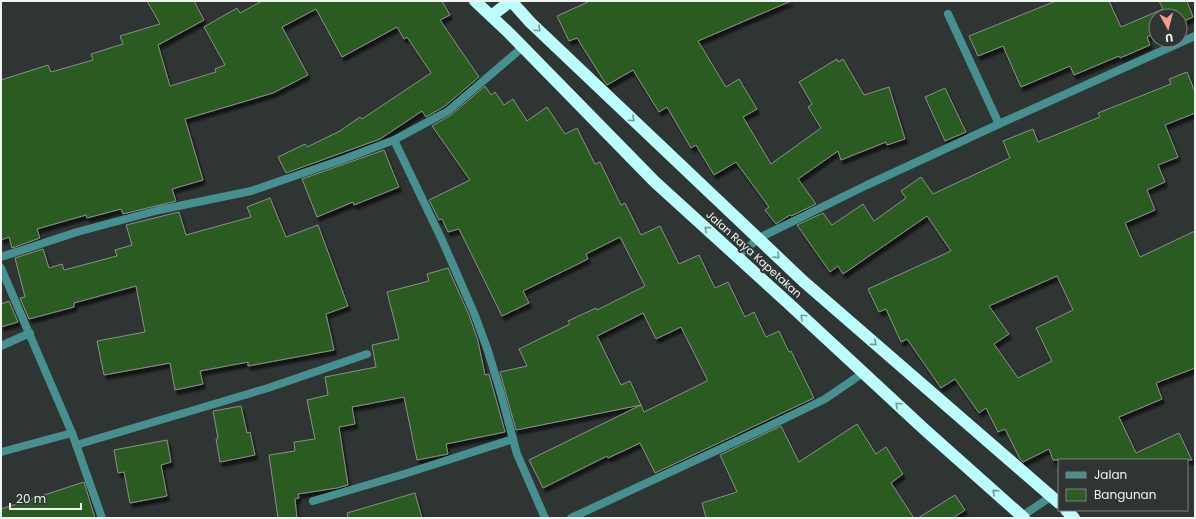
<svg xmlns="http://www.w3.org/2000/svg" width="1196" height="519" font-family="Poppins,sans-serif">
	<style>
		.building { fill: #2c5c23; stroke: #8a8f89; fill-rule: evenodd; filter: url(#shadow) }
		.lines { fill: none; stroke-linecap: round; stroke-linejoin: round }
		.lane { stroke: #479090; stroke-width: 8 }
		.street { stroke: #479090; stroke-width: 8 }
		.highway { stroke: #bcfdfd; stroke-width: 12 }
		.oneway { stroke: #769998 }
		.labels { text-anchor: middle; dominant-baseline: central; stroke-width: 4; stroke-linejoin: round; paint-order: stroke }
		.street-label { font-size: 11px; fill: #eff3f1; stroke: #2f3533 }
	</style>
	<defs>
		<filter id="shadow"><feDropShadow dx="2.5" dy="4.5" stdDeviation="1" flood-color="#0009"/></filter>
	</defs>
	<rect width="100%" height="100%" fill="#2f3533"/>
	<!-- building -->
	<g class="building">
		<path d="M147 1H194L204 20 158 45 170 86 216 72 215 69 225 65 204 27 237 8 240 13 262 1H442L450 15 440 20 479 77 445 106 426 117 422 111 380 139 286 173 278 157 305 144 307 147 340 131 360 117 362 119 431 73 407 37 404 39 397 27 342 57 316 9 282 27 308 75 273 93 185 119 203 180 172 189 176 201 123 214 121 209 87 218 86 215 37 229 40 238 12 248 9 237 1 240V80L48 65 51 72 93 60 91 54 123 44 120 36 160 24Z"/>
		<path d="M590 1H791L698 41 726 87 739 79 757 109 743 117 771 164 821 128 808 107 812 104 799 82 837 59 838 62 843 59 864 95 889 87 905 139 887 145 886 142 841 160 838 151 798 179 816 204 791 216 790 215 776 224 765 210 769 207 736 162 714 175 696 145 691 148 667 107 659 112 633 70 607 85 604 81 577 38 569 41 557 16Z"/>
		<path d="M1056 1H1109L1121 27 1163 9 1159 1H1187L1193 17 1180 23V16H1156V33L1147 37 1150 45 1120 58 1119 56 1074 75 1070 66 1021 87 1003 46 978 56 969 36Z"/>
		<path d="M1187 72 1195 92V113L1165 125 1178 157 1158 165 1165 182 1147 190 1155 210 1125 223 1140 257 1195 231V368L1156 383 1162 399 1119 417 1136 453 1179 433 1192 460H1053L1049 449 1023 462 1020 459 1005 429 998 432 986 408 979 413 955 379 941 388 907 339 901 342 886 309 879 312 868 289 951 251 927 216 843 274 838 266 830 272 797 225 823 213 832 225 863 204 874 221 906 198 901 191 921 177 933 194 1010 158 1003 141 1033 129 1038 142 1100 117 1098 113 1171 84 1169 79ZM1057 276 1073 310 1036 328 1052 361 1018 378 994 344 1009 334 989 306Z"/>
		<path d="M485 86 491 95 495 92 504 105 513 99 527 121 547 107 565 134 577 128 595 164 600 162 621 205 625 203 641 235 660 226 679 264 699 255 715 288 728 282 745 317 754 312 766 337 779 331 789 352 791 351 814 398 655 473 640 443 608 458 607 456 543 488 529 460 641 405 644 412 707 381V379L681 327 656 339 643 313 597 336 621 385 630 381 641 405 516 430 500 372 527 366 519 349 570 324 568 321 596 308 597 310 645 286 620 237 586 254 588 259 523 291 529 303 502 316 459 229 448 232 442 219 439 220 429 200 470 180 432 126 451 115Z"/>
		<path d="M945 88 966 132 945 141 925 97Z"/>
		<path d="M384 150 399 187 354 205 353 202 317 217 302 179Z"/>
		<path d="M270 198 286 237 318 225 348 306 326 314 334 350 248 366V362L200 371 203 384 175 390 170 363 104 375 97 341 145 332 136 286 74 303V307L29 319 20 298 25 297 15 258 43 249 49 268 62 264 64 270 117 256 115 250 132 245 126 225 179 212 186 235 251 217 247 207Z"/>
		<path d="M448 268 469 315 478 341 485 375 489 374 505 432 446 444 448 454 417 460 404 397 352 407 355 424 339 427 348 485 337 488 298 494 299 498 295 499 297 518H278L269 455 295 451 294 442 315 439 307 400 328 395 325 377 376 367 372 345 399 339 387 292 429 281 427 274Z"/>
		<path d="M9 301 18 322 1 327V304Z"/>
		<path d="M241 406 247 433 250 432 255 455 220 462 216 439 218 438 213 411Z"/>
		<path d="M857 424 876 454 886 447 903 474 891 483 914 518H706L702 503 737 492 720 455 781 426 799 462Z"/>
		<path d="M167 440 171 462 161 465 167 496 130 503 124 472 118 473 114 450Z"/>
		<path d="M84 482 95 518H1V509Z"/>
		<path d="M415 493 422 518H348L347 513Z"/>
		<path d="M955 495 965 510 953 518H918Z"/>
	</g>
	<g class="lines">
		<!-- lane -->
		<path class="lane" d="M1 346 30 333"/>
		<!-- street -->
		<g class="street">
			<path d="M948 14 999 124"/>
			<path d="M394 140 442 240 474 313 488 351 501 394 517 454 545 518"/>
			<path d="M1 257 77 232 159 210 251 191 341 160 394 140 448 111 523 47"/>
			<path d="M737 257 759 238 867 185 999 124 1195 36"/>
			<path d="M1 268 72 433 102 518"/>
			<path d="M76 445 268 388 367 354"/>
			<path d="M1 452 72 433"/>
			<path d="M313 501 401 475 513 439"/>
			<path d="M571 518 763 429 825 399 863 373"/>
			<path d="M1019 518 1052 496"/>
		</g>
		<!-- highway -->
		<g class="highway">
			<path d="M475 1 509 33 655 182 787 302 924 429 1024 518"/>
			<path d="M511 1 531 23 803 281 1059 503"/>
			<path d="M491 16 511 1"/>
			<path d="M1066 510 1074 518"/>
		</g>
	</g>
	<!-- one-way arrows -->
	<defs><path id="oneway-chevron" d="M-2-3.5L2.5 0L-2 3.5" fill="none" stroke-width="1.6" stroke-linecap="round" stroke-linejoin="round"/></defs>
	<g class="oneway">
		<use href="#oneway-chevron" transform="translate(538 29) rotate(43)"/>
		<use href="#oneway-chevron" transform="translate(632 119) rotate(43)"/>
		<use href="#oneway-chevron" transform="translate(707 229) rotate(-138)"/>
		<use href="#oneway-chevron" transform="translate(777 256) rotate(44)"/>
		<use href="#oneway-chevron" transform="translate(803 317) rotate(-137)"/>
		<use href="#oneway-chevron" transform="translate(874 343) rotate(41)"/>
		<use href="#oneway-chevron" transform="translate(898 405) rotate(-137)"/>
		<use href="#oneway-chevron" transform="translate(995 492) rotate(-138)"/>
	</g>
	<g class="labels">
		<!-- street labels -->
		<g class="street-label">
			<text transform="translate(754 254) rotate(42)">Jalan Raya Kapetakan</text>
		</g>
	</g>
	<!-- border -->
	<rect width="1196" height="519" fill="none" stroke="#eff3f1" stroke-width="4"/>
	<!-- legend -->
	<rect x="1058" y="459" width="130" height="52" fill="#2f3533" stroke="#7c817f"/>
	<rect x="1066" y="472" width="20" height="6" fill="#479090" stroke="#7c817f"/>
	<text x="1094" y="479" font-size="12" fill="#eff3f1">Jalan</text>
	<rect x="1066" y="489" width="20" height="12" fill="#2c5c23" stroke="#7c817f"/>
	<text x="1094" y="499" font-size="12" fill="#eff3f1">Bangunan</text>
	<!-- north arrow -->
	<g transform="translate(1168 28) rotate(173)"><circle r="19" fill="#2f3533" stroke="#7c817f"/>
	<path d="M0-3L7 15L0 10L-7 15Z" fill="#f59d8d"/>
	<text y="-6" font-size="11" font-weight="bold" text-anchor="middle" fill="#eff3f1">U</text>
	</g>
	<!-- scale -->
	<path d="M10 503v6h71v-6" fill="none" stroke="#eff3f1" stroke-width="2"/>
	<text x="16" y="503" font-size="12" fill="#eff3f1" stroke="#2f3533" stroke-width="3" paint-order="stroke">20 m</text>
</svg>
